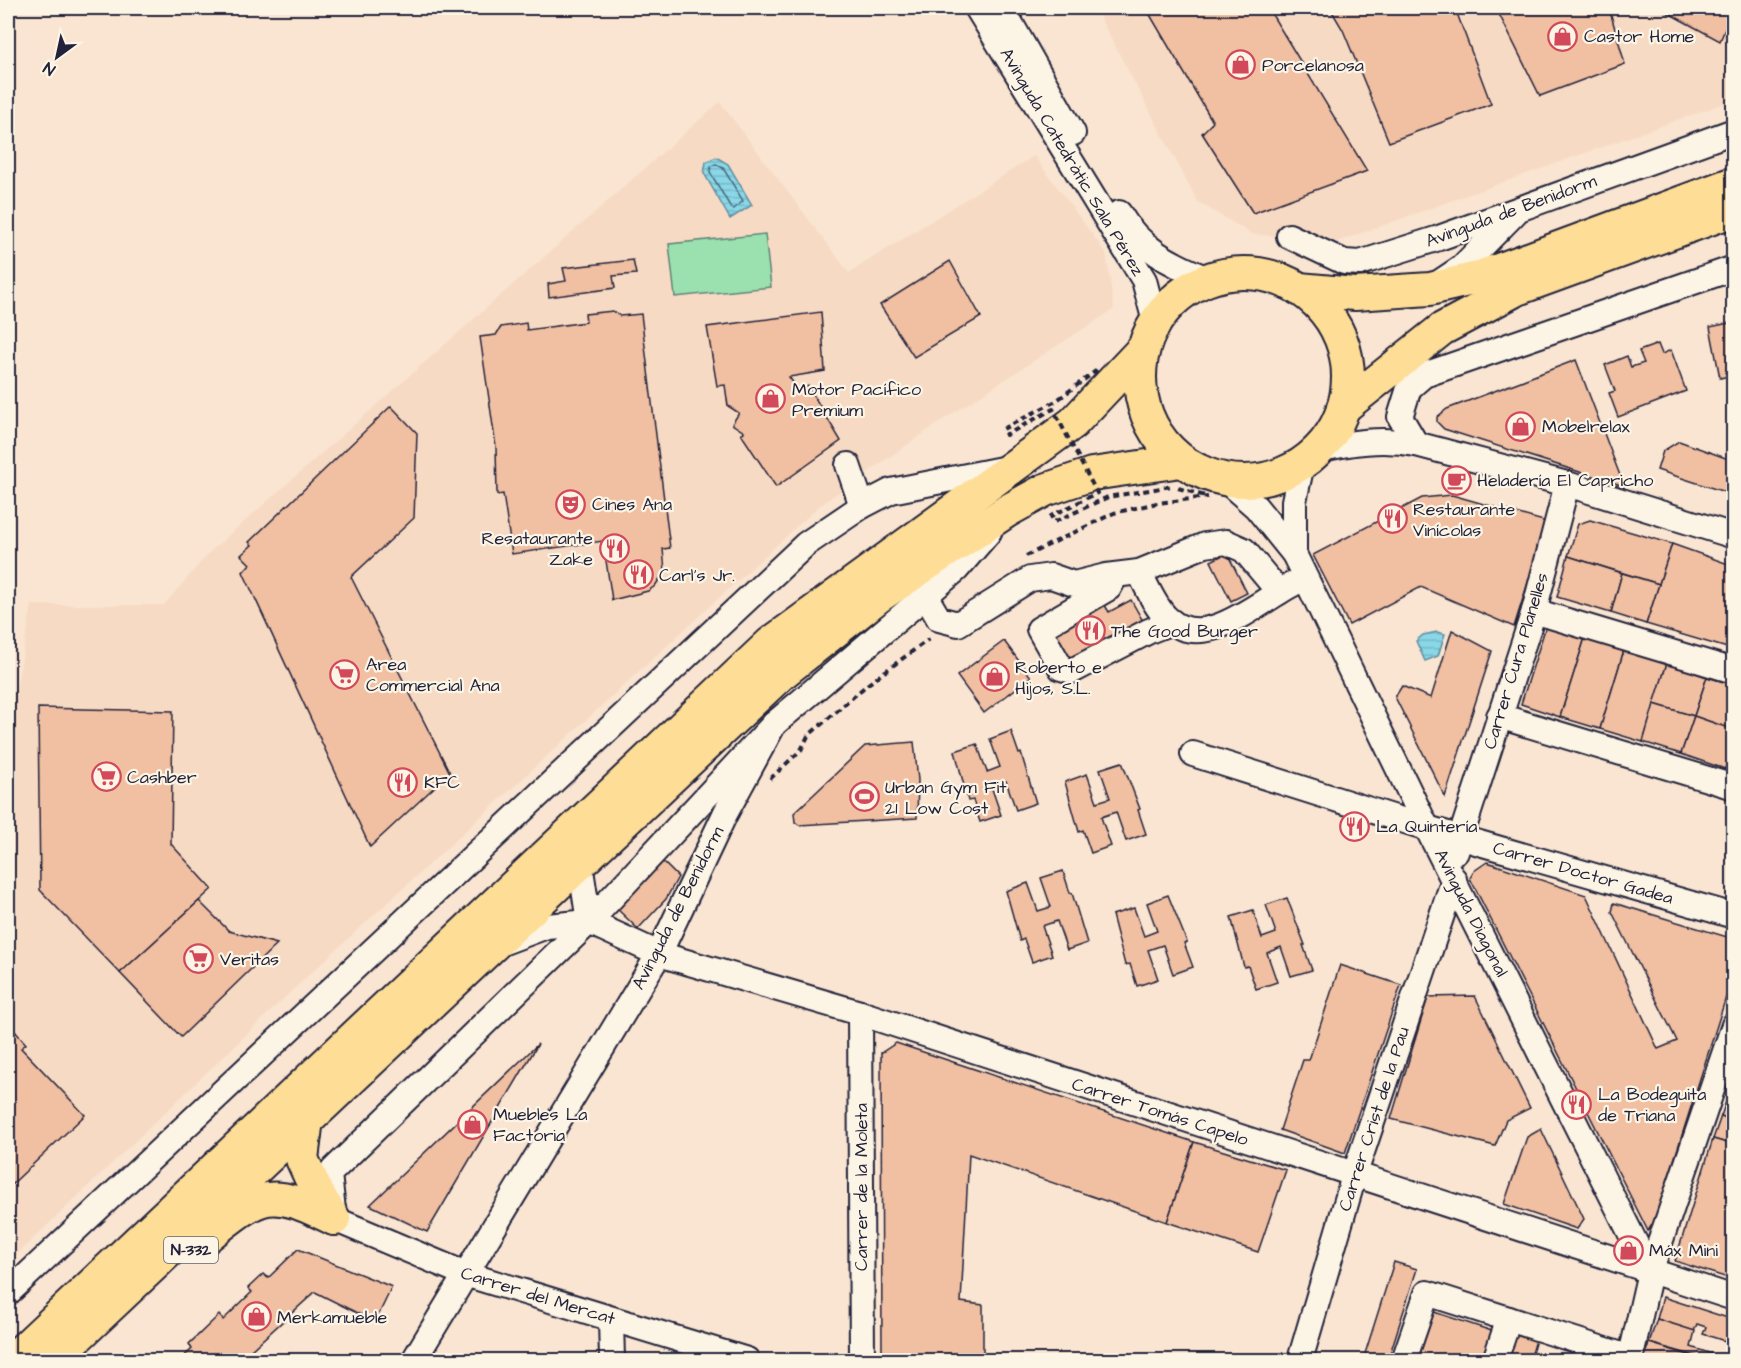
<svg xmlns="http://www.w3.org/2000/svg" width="1741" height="1368" font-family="'Architects Daughter',sans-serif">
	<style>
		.built { fill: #f7dac3 }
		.green { fill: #9ae1af; stroke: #5e8275; stroke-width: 1.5 }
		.water { fill: url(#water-rules); stroke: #608fa2; stroke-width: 1.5 }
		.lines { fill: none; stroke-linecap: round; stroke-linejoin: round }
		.shore { stroke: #4b6a80; stroke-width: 1.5 }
		.building { fill: #f1bfa1; stroke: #22223b; stroke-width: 1.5 }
		.minor-casing { stroke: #22223b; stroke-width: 28 }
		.major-casing { stroke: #22223b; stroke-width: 36 }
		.path { stroke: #22223b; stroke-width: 4; stroke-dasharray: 6 4.5; stroke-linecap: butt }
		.minor { stroke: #fcf5e5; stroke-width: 24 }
		.major { stroke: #fedd96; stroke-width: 32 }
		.path-bridge { stroke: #22223b; stroke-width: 4; stroke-dasharray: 6 4.5; stroke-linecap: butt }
		.labels { text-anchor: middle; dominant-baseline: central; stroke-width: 4.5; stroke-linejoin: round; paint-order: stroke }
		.shield { fill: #fcf5e5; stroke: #63616e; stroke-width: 1.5 }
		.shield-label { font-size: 16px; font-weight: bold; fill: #22223b }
		.poi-label { font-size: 18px; fill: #22223b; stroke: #fcf5e5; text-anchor: start }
		.street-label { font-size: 18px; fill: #22223b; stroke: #fcf5e5 }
	</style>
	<defs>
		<pattern id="water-rules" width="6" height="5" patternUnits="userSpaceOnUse" patternTransform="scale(1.5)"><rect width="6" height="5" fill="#89d7e7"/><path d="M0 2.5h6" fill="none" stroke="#76b8c7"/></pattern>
	</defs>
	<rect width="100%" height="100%" fill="#f9e5d1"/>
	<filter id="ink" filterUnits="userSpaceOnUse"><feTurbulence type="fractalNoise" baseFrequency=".0167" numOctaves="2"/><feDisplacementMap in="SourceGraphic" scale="12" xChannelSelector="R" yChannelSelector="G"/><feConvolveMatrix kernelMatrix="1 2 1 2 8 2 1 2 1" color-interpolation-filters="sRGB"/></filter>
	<g filter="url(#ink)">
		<!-- built -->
		<g class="built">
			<path d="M1095 8H1733V100L1336 242 1252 234 1198 202Z"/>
			<path d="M720 102 849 273 1034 156 1106 253 1114 309 950 415 819 506 301 982 8 1263V733L32 605H164L210 552Z"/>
		</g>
		<!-- green -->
		<path class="green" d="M765 234 771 287 675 297 669 244Z"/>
		<!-- water -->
		<g class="water">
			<path d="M716 157 728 164 752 205 730 219 704 173 706 162Z"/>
			<path d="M1437 632 1445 634 1438 656 1425 661 1416 641 1423 635Z"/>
		</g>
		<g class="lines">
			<!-- shore -->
			<path class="shore" d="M716 164 723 168 743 201 734 209 731 208 710 172 711 166Z"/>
		</g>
		<!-- building -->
		<g class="building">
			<path d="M1146 8H1268L1367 171 1253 213 1202 133 1213 122Z"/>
			<path d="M1330 8H1455L1491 104 1389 142 1343 30Z"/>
			<path d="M1496 8H1609L1625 64 1540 96Z"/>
			<path d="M1659 8H1734L1720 41Z"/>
			<path d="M633 260 636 274 613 276 615 288 549 297 548 284 566 281 563 268Z"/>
			<path d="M950 261 981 317 914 357 880 305Z"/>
			<path d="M613 311 620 316 641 314 670 548 663 549 665 571 655 586 648 591 612 600 603 541 512 554 503 494 497 495 496 447 480 337 496 335 501 327 526 323 527 330 586 322 585 314Z"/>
			<path d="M821 312 825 371 789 377 800 392 808 386 841 441 776 487 741 434 744 432 732 424 739 413 728 406 725 385 717 386 707 327Z"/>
			<path d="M1734 322V375L1720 378 1710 327Z"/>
			<path d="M1658 344 1662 354 1671 350 1686 391 1618 417 1609 393 1615 391 1605 365 1627 356 1631 367 1644 363 1639 351Z"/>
			<path d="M1576 360 1624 486 1444 429 1437 422V417L1447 409Z"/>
			<path d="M391 406 417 433 414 518 351 577 452 777 449 781 443 779 370 847 243 572 250 564 241 555 252 545 249 542Z"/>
			<path d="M1679 441 1734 461V495L1657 470 1663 451Z"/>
			<path d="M1452 495 1547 522 1514 627 1421 587 1349 625 1313 555 1422 498Z"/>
			<path d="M1590 520 1672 544 1659 584 1568 556 1578 524Z"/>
			<path d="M1672 544 1734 566V650L1646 624Z"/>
			<path d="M1227 553 1247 593 1231 601 1211 561Z"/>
			<path d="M1568 556 1622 573 1611 613 1557 597Z"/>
			<path d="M1622 573 1659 584 1646 624 1611 613Z"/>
			<path d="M1101 599 1109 612 1131 600 1144 623 1065 665 1045 629Z"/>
			<path d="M1546 626 1585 638 1560 717 1521 704Z"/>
			<path d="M1452 630 1492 651 1445 797 1395 697 1402 686 1431 698Z"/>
			<path d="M1585 638 1624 650 1600 729 1560 717Z"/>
			<path d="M1004 641 1031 677 984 713 957 676Z"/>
			<path d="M1624 650 1667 663 1643 742 1600 729Z"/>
			<path d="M1667 663 1707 677 1694 716 1654 704Z"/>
			<path d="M1707 677 1734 685V730L1694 716Z"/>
			<path d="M1654 704 1694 716 1681 754 1643 742Z"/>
			<path d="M38 708 173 711 171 844 212 889 120 973 40 890Z"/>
			<path d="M1694 716 1734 730V743L1725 769 1681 754Z"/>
			<path d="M1011 731 1019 754 1021 753 1036 803 1016 810 1006 781 991 786 1001 815 980 822 973 800 968 801 955 751 977 744 987 772 1000 767 990 739Z"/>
			<path d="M914 742 918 780 917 818 799 825 795 822 794 813 865 746Z"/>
			<path d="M1734 743V772L1725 769Z"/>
			<path d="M1122 762 1140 809 1138 810 1146 834 1126 841 1116 812 1101 817 1111 846 1091 853 1083 830 1079 832 1065 782 1087 774 1097 802 1110 798 1100 769Z"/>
			<path d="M659 858 678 877 666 899 638 929 613 905Z"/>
			<path d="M1487 862 1586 895 1658 1049 1677 1041 1612 912 1614 903 1734 939V972L1655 1220 1648 1231 1470 878 1474 871Z"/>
			<path d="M1063 871 1070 893H1072L1087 943 1067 950 1057 921 1042 926 1052 955 1032 962 1024 939 1020 941 1006 891 1028 883 1038 911 1051 907 1041 878Z"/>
			<path d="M1168 895 1187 942 1184 943 1193 967 1173 974 1163 945 1148 950 1158 979 1137 986 1130 964 1125 965 1112 915 1134 908 1144 936 1157 931 1147 903Z"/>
			<path d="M1287 898 1305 945H1303L1312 970 1291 976 1281 947 1267 953 1277 982 1256 989 1248 966 1244 967 1231 917 1253 910 1262 938 1276 933 1266 905Z"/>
			<path d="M199 901 229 931 277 944 181 1037 120 973Z"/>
			<path d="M1340 965 1401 985 1345 1153 1280 1130 1303 1060H1309Z"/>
			<path d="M1475 996 1530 1108 1506 1120 1495 1146 1391 1119 1428 997Z"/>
			<path d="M8 1023 26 1044 21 1048 85 1115 8 1188Z"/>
			<path d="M896 1043 1194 1142 1167 1222 969 1154 961 1302 983 1305V1356L937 1360H882L881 1053Z"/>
			<path d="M538 1044 427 1232 370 1205Z"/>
			<path d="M1734 1074V1095L1729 1093Z"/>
			<path d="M1729 1093 1734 1095V1121L1721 1116Z"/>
			<path d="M1721 1116 1734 1121V1145L1713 1139Z"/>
			<path d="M1541 1129 1584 1219 1577 1229 1504 1204 1527 1137Z"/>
			<path d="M1713 1139 1734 1145V1280L1675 1261Z"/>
			<path d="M1194 1142 1286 1170 1258 1252 1167 1222Z"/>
			<path d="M298 1249 392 1287 375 1322 315 1292 240 1360H180L192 1349 189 1344 219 1315 223 1320 252 1292 248 1288 263 1274 268 1278Z"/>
			<path d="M1394 1262 1417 1269 1388 1360H1363Z"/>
			<path d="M1663 1297 1734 1320 1731 1343 1703 1334 1706 1327 1697 1324 1694 1331 1657 1319Z"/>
			<path d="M1434 1312 1492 1331 1483 1360H1418Z"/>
			<path d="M1657 1319 1695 1331 1691 1347 1712 1354 1710 1360 1649 1343Z"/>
			<path d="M1515 1334 1536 1340 1530 1360H1507Z"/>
			<path d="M1649 1343 1705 1360H1643Z"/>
		</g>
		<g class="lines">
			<defs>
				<g id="minor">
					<path d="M977 8 1144 280 1155 322"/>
					<path d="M1002 8 1073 133"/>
					<path d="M1119 213C1139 248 1172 265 1208 279"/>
					<path d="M1289 236 1344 262 1360 263 1439 238 1734 131"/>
					<path d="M1437 284 1461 268 1515 213"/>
					<path d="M1416 444 1400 417 1409 388 1424 375 1734 268"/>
					<path d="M1318 450C1351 442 1382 438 1416 444L1567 484 1734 536"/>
					<path d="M848 465 862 506"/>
					<path d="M1224 479 1256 507 1294 554 1427 828 1650 1272"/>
					<path d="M1294 554V501L1302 464"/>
					<path d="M1139 572C1147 586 1155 608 1168 619 1205 653 1259 601 1293 584"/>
					<path d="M1116 575 1109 588 1039 629 1061 668 1072 671 1149 631 1172 622"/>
					<path d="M925 595 939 619 958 624 1030 579 1051 576 1074 584 1106 576 1139 572 1205 545 1226 542 1244 550 1279 592"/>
					<path d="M1534 611 1734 671"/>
					<path d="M1499 716 1734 787"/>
					<path d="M1193 754 1427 828 1734 916"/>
					<path d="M1456 852 1534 611 1567 484"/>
					<path d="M580 863 589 922"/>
					<path d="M589 922 659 954 860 1013 1734 1298"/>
					<path d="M499 944 547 926 589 922"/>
					<path d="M860 1013 862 1360"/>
					<path d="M8 1293 806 544 862 506 891 491 1007 468"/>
					<path d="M611 1319 612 1360"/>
					<path d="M414 1360 659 954 725 814 774 724 957 569 989 532"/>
					<path d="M747 1360 465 1274 334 1219 329 1174 589 922 774 724"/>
					<path d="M1300 1360 1354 1176 1454 879"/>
					<path d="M1404 1360 1427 1293 1631 1358"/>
					<path d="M1495 1360 1509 1319"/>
					<path d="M1630 1360 1650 1272 1734 1025"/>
				</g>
				<g id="major">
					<circle cx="1244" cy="377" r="104"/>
					<path d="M1299 289 1355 294 1430 289 1477 278 1734 183"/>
					<path d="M1343 408 1442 329 1517 289 1734 210"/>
					<path d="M307 1119 302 1159 318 1194 334 1219"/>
					<path d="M205 1238C262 1193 268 1186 334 1219"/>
					<path d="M12 1360 771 643 1073 423 1143 349"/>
					<path d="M53 1360 780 675 878 597 1007 511 1045 490 1092 474 1181 461"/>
				</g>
			</defs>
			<!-- minor casing -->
			<use href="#minor" class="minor-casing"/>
			<!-- major casing -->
			<use href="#major" class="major-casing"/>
			<!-- path -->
			<g class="path">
				<path d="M1178 488 1205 496"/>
				<path d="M1026 556 1114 513 1157 503 1208 497"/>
				<path d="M770 779 801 750 808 736 868 684 929 639"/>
			</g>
			<!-- minor -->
			<use href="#minor" class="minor"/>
			<!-- major -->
			<use href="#major" class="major"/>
			<!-- path-bridge -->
			<path class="path-bridge" d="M1097 370 1056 401 1003 429 1006 435 1053 409 1097 493 1051 516 1054 522 1108 497 1172 486"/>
		</g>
	</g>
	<!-- icons -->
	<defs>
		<symbol id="shop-ring" viewBox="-11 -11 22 22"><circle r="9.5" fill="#fcf5e5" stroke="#d1495b" stroke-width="1.5"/><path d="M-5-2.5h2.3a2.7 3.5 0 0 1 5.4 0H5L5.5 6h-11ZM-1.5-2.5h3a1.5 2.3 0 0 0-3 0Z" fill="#d1495b"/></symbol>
		<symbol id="cafe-ring" viewBox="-11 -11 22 22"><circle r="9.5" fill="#fcf5e5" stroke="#d1495b" stroke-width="1.5"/><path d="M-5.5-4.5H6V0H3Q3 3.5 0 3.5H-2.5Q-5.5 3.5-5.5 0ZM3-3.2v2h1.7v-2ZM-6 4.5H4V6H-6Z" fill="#d1495b"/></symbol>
		<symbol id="theatre-ring" viewBox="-11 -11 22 22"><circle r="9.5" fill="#fcf5e5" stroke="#d1495b" stroke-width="1.5"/><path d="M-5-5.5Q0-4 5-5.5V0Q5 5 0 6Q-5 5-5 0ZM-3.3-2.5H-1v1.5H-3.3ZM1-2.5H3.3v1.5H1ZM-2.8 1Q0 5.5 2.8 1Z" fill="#d1495b"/></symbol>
		<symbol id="restaurant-ring" viewBox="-11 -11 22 22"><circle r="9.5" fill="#fcf5e5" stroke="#d1495b" stroke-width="1.5"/><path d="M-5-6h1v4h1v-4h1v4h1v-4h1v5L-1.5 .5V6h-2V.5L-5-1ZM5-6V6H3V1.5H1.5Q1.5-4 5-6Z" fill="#d1495b"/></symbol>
		<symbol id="supermarket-ring" viewBox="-11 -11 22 22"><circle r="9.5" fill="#fcf5e5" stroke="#d1495b" stroke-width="1.5"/><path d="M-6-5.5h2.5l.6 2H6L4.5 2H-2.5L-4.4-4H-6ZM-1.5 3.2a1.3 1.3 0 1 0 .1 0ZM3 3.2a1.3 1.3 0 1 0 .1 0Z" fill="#d1495b"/></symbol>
		<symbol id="stadium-ring" viewBox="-11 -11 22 22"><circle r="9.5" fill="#fcf5e5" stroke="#d1495b" stroke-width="1.5"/><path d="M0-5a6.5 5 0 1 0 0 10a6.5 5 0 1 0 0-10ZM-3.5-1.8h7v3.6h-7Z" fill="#d1495b"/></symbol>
	</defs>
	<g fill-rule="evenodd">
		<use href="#shop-ring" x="1546" y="20" width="33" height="33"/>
		<use href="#shop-ring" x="1224" y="48" width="33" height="33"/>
		<use href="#shop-ring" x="754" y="382" width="33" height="33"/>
		<use href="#shop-ring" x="1504" y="410" width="33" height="33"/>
		<use href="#cafe-ring" x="1440" y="464" width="33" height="33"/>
		<use href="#theatre-ring" x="554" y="488" width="33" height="33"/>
		<use href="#restaurant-ring" x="1376" y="502" width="33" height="33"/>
		<use href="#restaurant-ring" x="598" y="532" width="33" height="33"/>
		<use href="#restaurant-ring" x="622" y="558" width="33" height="33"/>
		<use href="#restaurant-ring" x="1074" y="614" width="33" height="33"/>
		<use href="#supermarket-ring" x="328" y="658" width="33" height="33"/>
		<use href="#shop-ring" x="978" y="660" width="33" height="33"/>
		<use href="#supermarket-ring" x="90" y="760" width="33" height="33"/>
		<use href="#restaurant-ring" x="386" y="766" width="33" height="33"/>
		<use href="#stadium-ring" x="848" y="780" width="33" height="33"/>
		<use href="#restaurant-ring" x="1338" y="810" width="33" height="33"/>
		<use href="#supermarket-ring" x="182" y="942" width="33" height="33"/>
		<use href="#restaurant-ring" x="1560" y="1088" width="33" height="33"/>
		<use href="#shop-ring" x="456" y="1108" width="33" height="33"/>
		<use href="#shop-ring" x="1612" y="1234" width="33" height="33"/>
		<use href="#shop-ring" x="240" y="1300" width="33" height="33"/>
	</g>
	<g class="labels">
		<!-- shield labels -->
		<rect class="shield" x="164" y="1237" width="54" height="26" rx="4.5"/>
		<g class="shield-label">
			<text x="191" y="1250">N-332</text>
		</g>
		<!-- poi labels -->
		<g class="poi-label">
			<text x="1584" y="36">Castor Home</text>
			<text x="1262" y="65">Porcelanosa</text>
			<text x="792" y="389">Motor Pacífico<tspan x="792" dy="21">Premium</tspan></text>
			<text x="1542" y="426">Mobelrelax</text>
			<text x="1477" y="480">Heladería El Capricho</text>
			<text x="592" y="504">Cines Ana</text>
			<text x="1413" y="509">Restaurante<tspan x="1413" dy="21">Vinícolas</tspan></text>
			<text x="593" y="538" text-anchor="end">Resataurante<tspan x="593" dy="21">Zake</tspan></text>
			<text x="659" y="575">Carl's Jr.</text>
			<text x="1111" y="631">The Good Burger</text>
			<text x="366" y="664">Area<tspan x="366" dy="21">Commercial Ana</tspan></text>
			<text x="1015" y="667">Roberto e<tspan x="1015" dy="21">Hijos, S.L.</tspan></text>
			<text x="127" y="777">Cashber</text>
			<text x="424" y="782">KFC</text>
			<text x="885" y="787">Urban Gym Fit<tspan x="885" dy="21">21 Low Cost</tspan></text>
			<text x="1376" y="826">La Quintería</text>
			<text x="220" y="959">Veritas</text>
			<text x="1598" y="1094">La Bodeguita<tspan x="1598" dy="21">de Triana</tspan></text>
			<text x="493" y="1114">Muebles La<tspan x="493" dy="21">Factoria</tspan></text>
			<text x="1649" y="1250">Máx Mini</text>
			<text x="277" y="1317">Merkamueble</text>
		</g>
		<!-- street labels -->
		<g class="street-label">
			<text transform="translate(1072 162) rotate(59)">Avinguda Catedràtic Sala Pérez</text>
			<text transform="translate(1511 211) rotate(-20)">Avinguda de Benidorm</text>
			<text transform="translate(1516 661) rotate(-73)">Carrer Cura Planelles</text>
			<text transform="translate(1583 873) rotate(16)">Carrer Doctor Gadea</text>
			<text transform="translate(678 908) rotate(-63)">Avinguda de Benidorm</text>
			<text transform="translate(1471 913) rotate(63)">Avinguda Diagonal</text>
			<text transform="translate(1160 1112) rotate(18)">Carrer Tomás Capelo</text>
			<text transform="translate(1374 1119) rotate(-72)">Carrer Crist de la Pau</text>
			<text transform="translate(861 1187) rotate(-90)">Carrer de la Moleta</text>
			<text transform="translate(538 1296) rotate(17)">Carrer del Mercat</text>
		</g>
	</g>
	<!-- margin -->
	<rect width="1741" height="1368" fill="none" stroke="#fcf5e5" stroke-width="30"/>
	<rect x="15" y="15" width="1711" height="1338" fill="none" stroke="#22223b" stroke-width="2" filter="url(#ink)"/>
	<!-- north arrow -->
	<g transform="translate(57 57) rotate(213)" stroke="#fcf5e5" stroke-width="4.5" paint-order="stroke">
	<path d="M0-4.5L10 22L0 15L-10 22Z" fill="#22223b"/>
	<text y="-9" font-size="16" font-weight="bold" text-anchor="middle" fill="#22223b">N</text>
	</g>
</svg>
